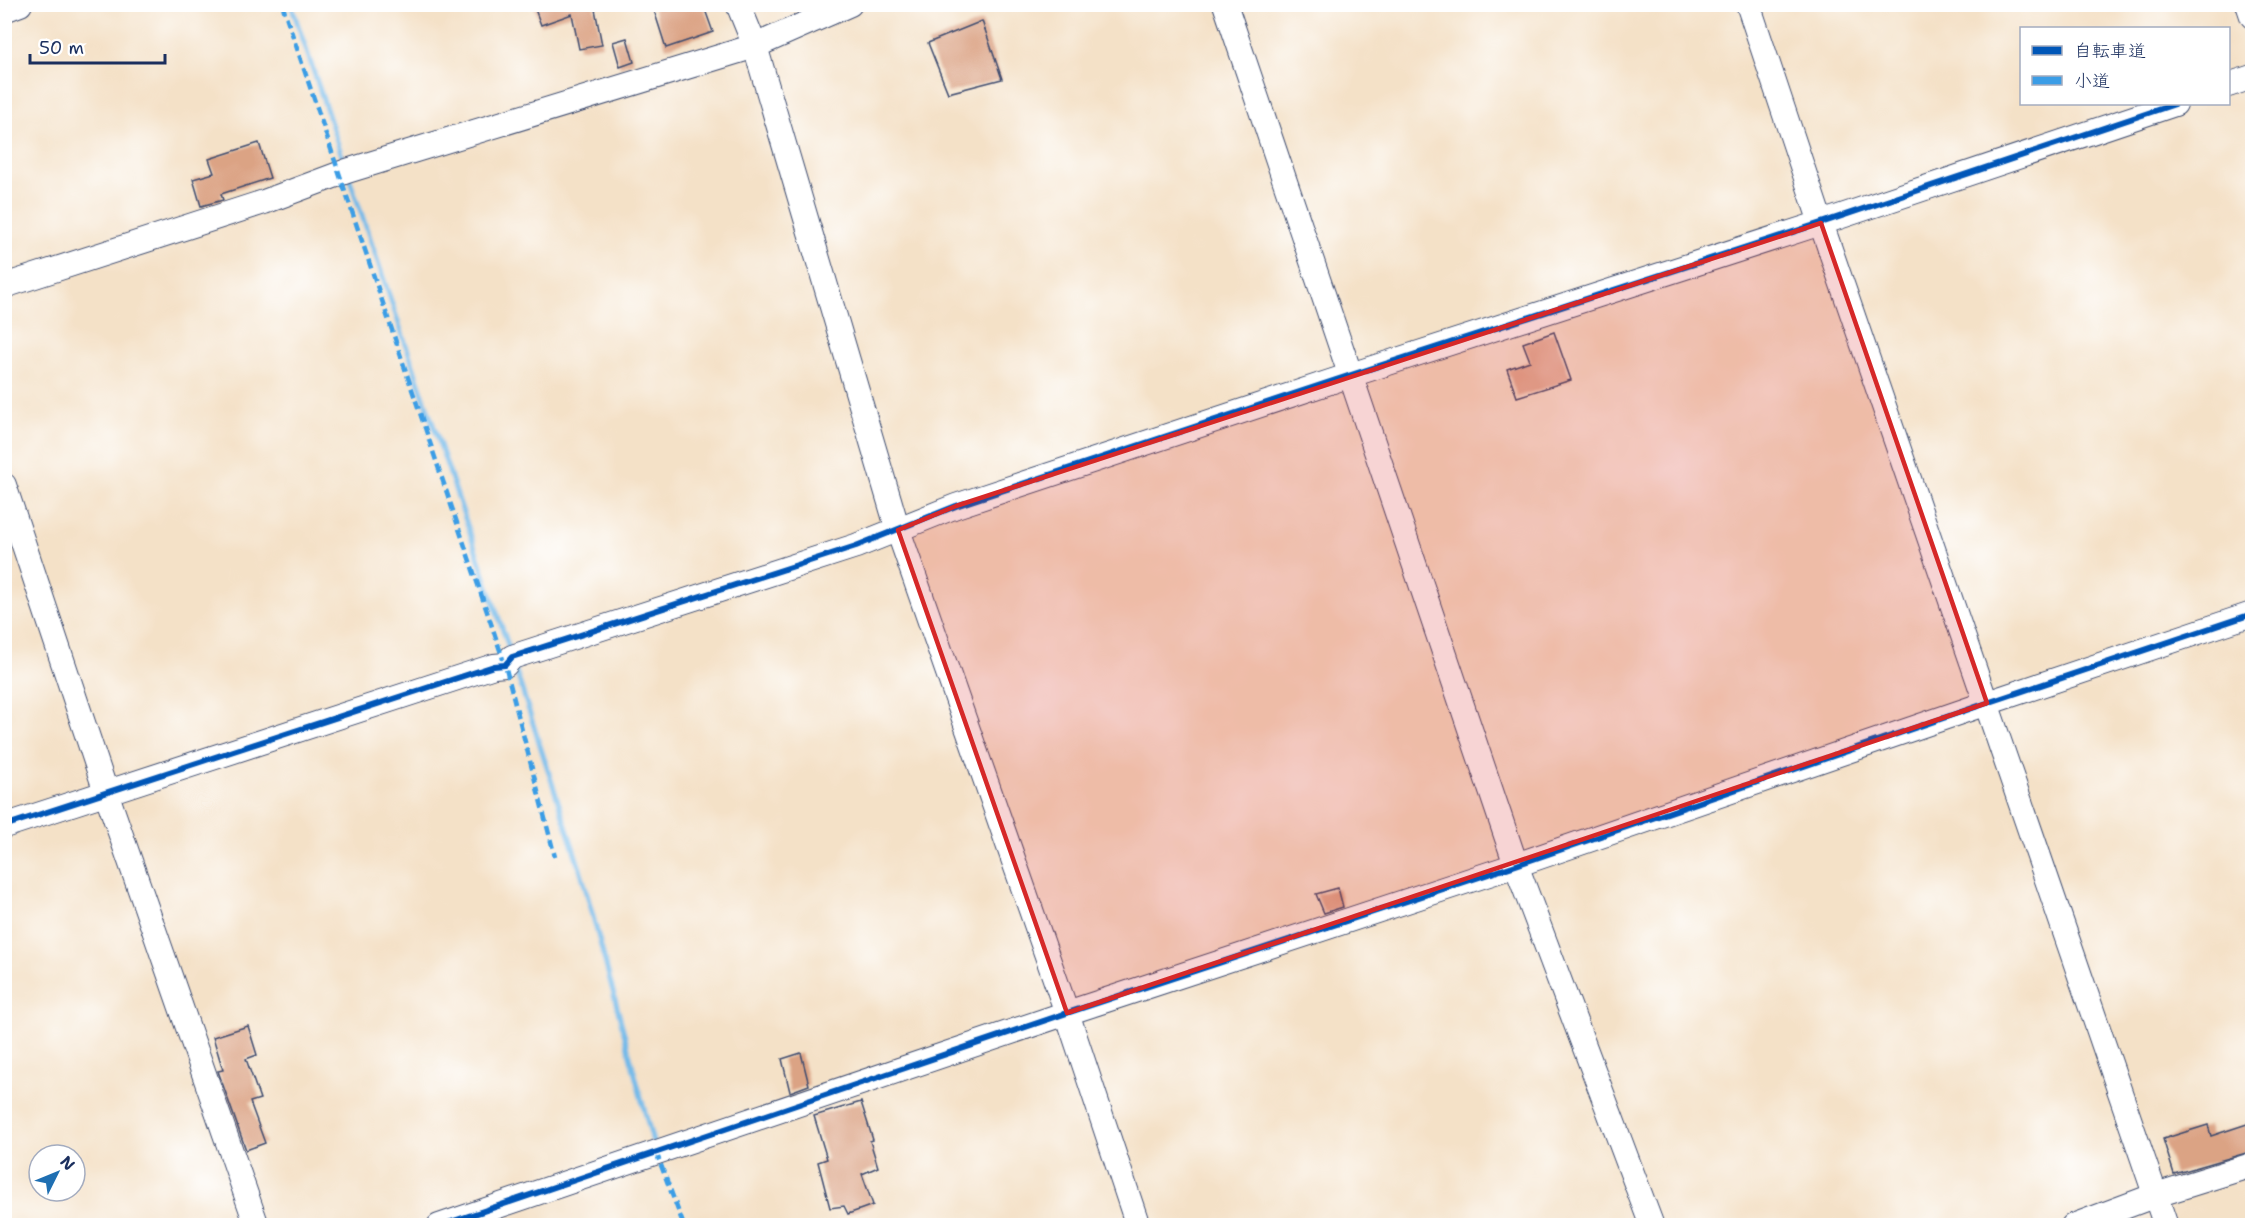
<svg xmlns="http://www.w3.org/2000/svg" width="2257" height="1230" font-family="'Shantell Sans','Klee One',sans-serif">
	<style>
		.lines { fill: none; stroke-linecap: round; stroke-linejoin: round }
		.stream { stroke: #71b9e9; stroke-width: 5 }
		.building { fill: #dba384 }
		.minor-casing { stroke: #3c4a6e; stroke-width: 26 }
		.minor { stroke: #fff; stroke-width: 24 }
		.quiet { stroke: #3b9de6; stroke-width: 4.5; stroke-dasharray: 9 4.5; stroke-linecap: butt }
		.cycleway-casing { stroke: #fff; stroke-width: 10 }
		.cycleway { stroke: #0057b8; stroke-width: 6 }
		.marked { fill: #d62828; fill-opacity: 0.2; stroke: #d62828; stroke-width: 4.5; stroke-linejoin: round }
	</style>
	<rect width="100%" height="100%" fill="#fff"/>
	<filter id="ink" filterUnits="userSpaceOnUse"><feTurbulence type="fractalNoise" baseFrequency=".0167" numOctaves="2"/><feDisplacementMap in="SourceGraphic" scale="12" xChannelSelector="R" yChannelSelector="G"/><feConvolveMatrix kernelMatrix="1 2 1 2 8 2 1 2 1" color-interpolation-filters="sRGB"/></filter>
	<filter id="wash" filterUnits="userSpaceOnUse"><feTurbulence type="fractalNoise" baseFrequency=".008" numOctaves="4" result="noise"/><feDisplacementMap in="SourceGraphic" scale="24" xChannelSelector="R" yChannelSelector="G"/><feGaussianBlur stdDeviation="1.35" result="paint"/><feColorMatrix in="noise" values="0 0 0 0 0 0 0 0 0 0 0 0 0 0 0 0 0 1.4 0 .05"/><feComposite in="paint" operator="in"/></filter>
	<g filter="url(#wash)">
		<rect width="100%" height="100%" fill="#f4e1c7"/>
		<g class="lines">
			<!-- stream -->
			<g class="stream">
				<path d="M291 4 345 165"/>
				<path d="M349 177 510 651"/>
				<path d="M514 665 582 875 654 1146"/>
			</g>
		</g>
		<g id="blocks">
			<!-- building -->
			<g class="building">
				<path d="M533 4H594L602 45 579 49 572 14 541 25Z"/>
				<path d="M652 4H703L713 32 666 48Z"/>
				<path d="M982 21 1002 79 948 93 928 43Z"/>
				<path d="M627 38 634 62 620 67 613 42Z"/>
				<path d="M259 143 270 178 221 194 223 200 201 206 193 179 214 173 209 159Z"/>
				<path d="M1554 332 1571 380 1517 397 1507 369 1530 361 1523 343Z"/>
				<path d="M1338 888 1343 907 1324 913 1316 894Z"/>
				<path d="M248 1026 257 1055 246 1059 260 1099 250 1102 265 1143 246 1150 218 1071 223 1070 213 1037Z"/>
				<path d="M801 1053 809 1085 790 1092 782 1059Z"/>
				<path d="M861 1102 873 1140 870 1141 878 1167 862 1174 873 1205 848 1214 844 1206 830 1208 818 1162 827 1159 814 1116Z"/>
				<path d="M2253 1122V1151L2174 1174 2163 1139 2208 1125 2211 1136Z"/>
			</g>
		</g>
	</g>
	<g filter="url(#ink)">
		<use href="#blocks" fill-opacity="0" stroke="#3c4a6e" stroke-width="1.5"/>
		<g class="lines">
			<defs>
				<g id="minor">
					<path d="M738 4 755 46 898 530 1067 1013 1138 1226"/>
					<path d="M1225 4 1516 865 1652 1226"/>
					<path d="M1748 4 1821 223 2166 1226"/>
					<path d="M2248 4 2252 16"/>
					<path d="M4 10 20 4"/>
					<path d="M2228 85 2252 77"/>
					<path d="M4 286 264 202 347 171 755 46 850 4"/>
					<path d="M4 485 106 792 257 1226"/>
					<path d="M4 826 494 666 505 665 512 657 856 546 956 506 1351 375 1821 223 2175 104"/>
					<path d="M439 1226 1067 1013 1516 865 1987 703 2252 614"/>
					<path d="M2073 1226 2156 1195 2252 1165"/>
				</g>
			</defs>
			<!-- minor casing -->
			<use href="#minor" class="minor-casing"/>
			<!-- minor -->
			<use href="#minor" class="minor"/>
			<!-- quiet -->
			<g class="quiet">
				<path d="M282 4 505 665 555 857"/>
				<path d="M656 1152 684 1226"/>
			</g>
			<defs>
				<g id="cycleway">
					<path d="M4 826 494 666 505 665 512 657 856 546 956 506 1351 375 1821 223 2175 104"/>
					<path d="M439 1226 1067 1013 1516 865 1987 703 2252 614"/>
				</g>
			</defs>
			<!-- cycleway casing -->
			<use href="#cycleway" class="cycleway-casing"/>
			<!-- cycleway -->
			<use href="#cycleway" class="cycleway"/>
		</g>
	</g>
	<!-- marked area -->
	<path class="marked" d="M1821 223 1987 703 1067 1013 898 530 956 506Z"/>
	<!-- margin -->
	<rect width="2257" height="1230" fill="none" stroke="#fff" stroke-width="24"/>
	<!-- legend -->
	<rect x="2020" y="27" width="210" height="78" fill="#ffffff" stroke="#a4acbf" stroke-width="1.5"/>
	<rect x="2032" y="46" width="30" height="9" fill="#0057b8" stroke="#a4acbf" stroke-width="1.5"/>
	<text x="2074" y="57" font-size="18" fill="#1b2f5e">自転車道</text>
	<rect x="2032" y="76" width="30" height="9" fill="#3b9de6" stroke="#a4acbf" stroke-width="1.5"/>
	<text x="2074" y="87" font-size="18" fill="#1b2f5e">小道</text>
	<!-- north arrow -->
	<g transform="translate(57 1173) rotate(47)"><circle r="28" fill="#ffffff" stroke="#a4acbf" stroke-width="1.5"/>
	<path d="M0-4.5L10 22L0 15L-10 22Z" fill="#1f6fb2"/>
	<text y="-9" font-size="16" font-weight="bold" text-anchor="middle" fill="#1b2f5e">N</text>
	</g>
	<!-- scale -->
	<path d="M30 54v9h135v-9" fill="none" stroke="#1b2f5e" stroke-width="3"/>
	<text x="39" y="54" font-size="18" fill="#1b2f5e" stroke="#ffffff" stroke-width="4.5" paint-order="stroke">50 m</text>
</svg>
